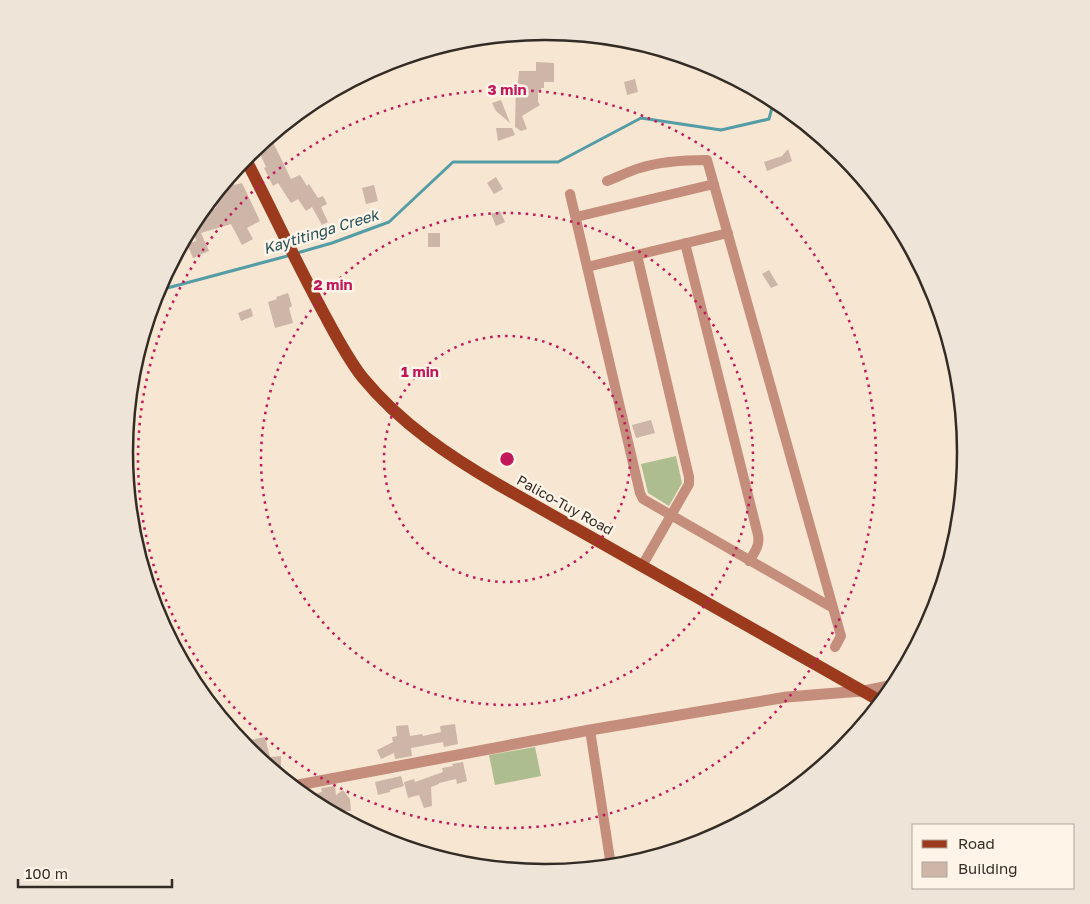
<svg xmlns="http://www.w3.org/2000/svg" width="1090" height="904" font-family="'Golos Text',sans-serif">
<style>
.green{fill:#aebd8f}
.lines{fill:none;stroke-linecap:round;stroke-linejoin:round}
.stream{stroke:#559da6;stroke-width:3}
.building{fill:#cdb5a8}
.minor{stroke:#c48d7c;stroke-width:10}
.tertiary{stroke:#c48d7c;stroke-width:11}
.primary{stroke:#9b3a1c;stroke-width:12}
.ring{fill:none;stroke:#c2185b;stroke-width:2.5;stroke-dasharray:2.5 5}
.labels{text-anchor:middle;stroke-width:5;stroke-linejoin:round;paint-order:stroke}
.street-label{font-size:14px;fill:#332c25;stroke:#fff4e8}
.water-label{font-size:15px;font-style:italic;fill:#235159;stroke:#fff4e8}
.rim{fill:none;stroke:#332c25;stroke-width:2.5}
.centre{fill:#c2185b;stroke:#fff4e8;stroke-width:2.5}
.ring-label{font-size:15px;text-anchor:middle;font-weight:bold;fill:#c2185b;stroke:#fff4e8;stroke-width:5;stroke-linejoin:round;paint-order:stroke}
</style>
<rect width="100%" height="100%" fill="#f7e6d2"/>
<!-- green -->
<path class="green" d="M676 456 682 483 669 506 648 493 641 464Z
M535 747 541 776 495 785 489 755Z"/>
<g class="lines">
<!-- stream -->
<path class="stream" d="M297 253 332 243 389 222 453 162H558L641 118 721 130 769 119 774 100
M156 291 291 255"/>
</g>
<!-- building -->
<path class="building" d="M536 62 554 63V82H544V88H541V91H538V102L540 105 522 116 527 129 521 131 515 127 516 82H518L519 71H536Z
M635 79 638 92 627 95 624 82Z
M501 100 510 123 496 111 492 103Z
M496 128H512L515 135 498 141Z
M270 136 291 179 300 175 307 186 309 184 318 198 323 196 327 204 321 207 328 222 322 225 312 207 306 211 298 199 291 203 278 183 273 186 264 168 266 167 257 147Z
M788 149 792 161 767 171 764 162 782 156Z
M231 175 234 185 242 183 260 221 247 228 253 239 242 245 231 224 201 233 209 251 193 258 187 244 196 241 192 224 200 212 216 208 211 199Z
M496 177 503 189 494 194 487 183Z
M374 185 378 201 366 204 362 188Z
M500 211 505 222 496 226 491 214Z
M428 233H440V247H428Z
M769 270 778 285 771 288 762 274Z
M288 293 292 306 289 308 293 323 275 328 268 302 277 299 276 297Z
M251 308 253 316 241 321 238 313Z
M651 420 655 433 636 438 632 425Z
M455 724 458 744 444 747 443 742 411 748 412 756 395 759 394 753 381 759 377 750 393 742 392 737 397 736 396 726 408 725 410 736 422 734 423 736 441 732 440 726Z
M265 737 270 757 281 756V767L272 768V770L247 749 241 742Z
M463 762 467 781 457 784 456 779 439 783V784L431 787 432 806 424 808 419 795 408 798 404 782 414 779 415 782 443 772 442 768 453 766 452 764Z
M401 776 404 786 390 790V792L378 795 375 782Z
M335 786 336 795 343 790 350 799 351 811H346L347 821 311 802 304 796 322 792 321 788Z"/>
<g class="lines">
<!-- minor -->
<path class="minor" d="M607 181C618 177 629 171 640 168 662 161 685 160 707 160L841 636 835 647
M570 194 640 493 643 499 833 608
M576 217 714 184
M685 243 758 535C760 545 755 552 749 561
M637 255 689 477V484L642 566
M587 267 728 233
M862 691 896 684
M590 730 611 866"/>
<!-- tertiary -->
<path class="tertiary" d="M293 786 590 730 787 697 862 691"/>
<!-- primary -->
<path class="primary" d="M245 158C271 208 295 260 322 310 334 332 347 358 363 378 400 423 449 456 499 485L882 702"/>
</g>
<!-- distance rings -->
<g class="ring">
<circle cx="507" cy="459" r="123"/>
<circle cx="507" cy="459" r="246"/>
<circle cx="507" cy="459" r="369"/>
</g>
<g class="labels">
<!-- street labels -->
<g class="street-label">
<text transform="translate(565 505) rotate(29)" y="5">Palico-Tuy Road</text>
</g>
<!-- water labels -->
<g class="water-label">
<text transform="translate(321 232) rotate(-17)" y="5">Kaytitinga Creek</text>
</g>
</g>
<!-- crop -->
<path d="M0 0H1090V904H0ZM133 452a412 412 0 1 1 824 0a412 412 0 1 1-824 0Z" fill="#efe4d8" fill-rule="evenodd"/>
<path class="rim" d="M133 452a412 412 0 1 1 824 0a412 412 0 1 1-824 0Z"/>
<circle cx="507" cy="459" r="8" class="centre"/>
<g class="ring-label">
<text x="507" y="95">3 min</text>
<text x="333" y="290">2 min</text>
<text x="420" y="377">1 min</text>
</g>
<!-- legend -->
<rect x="912" y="824" width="162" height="65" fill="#fff4e8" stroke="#ada49a"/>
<rect x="922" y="840" width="25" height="8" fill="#9b3a1c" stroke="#ada49a"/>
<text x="958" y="849" font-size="15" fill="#332c25">Road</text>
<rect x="922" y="862" width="25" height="15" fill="#cdb5a8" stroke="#ada49a"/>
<text x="958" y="874" font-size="15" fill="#332c25">Building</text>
<!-- scale -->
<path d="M18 879v8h154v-8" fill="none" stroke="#332c25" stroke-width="2.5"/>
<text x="25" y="879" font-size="15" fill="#332c25" stroke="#fff4e8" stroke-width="4" paint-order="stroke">100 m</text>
</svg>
